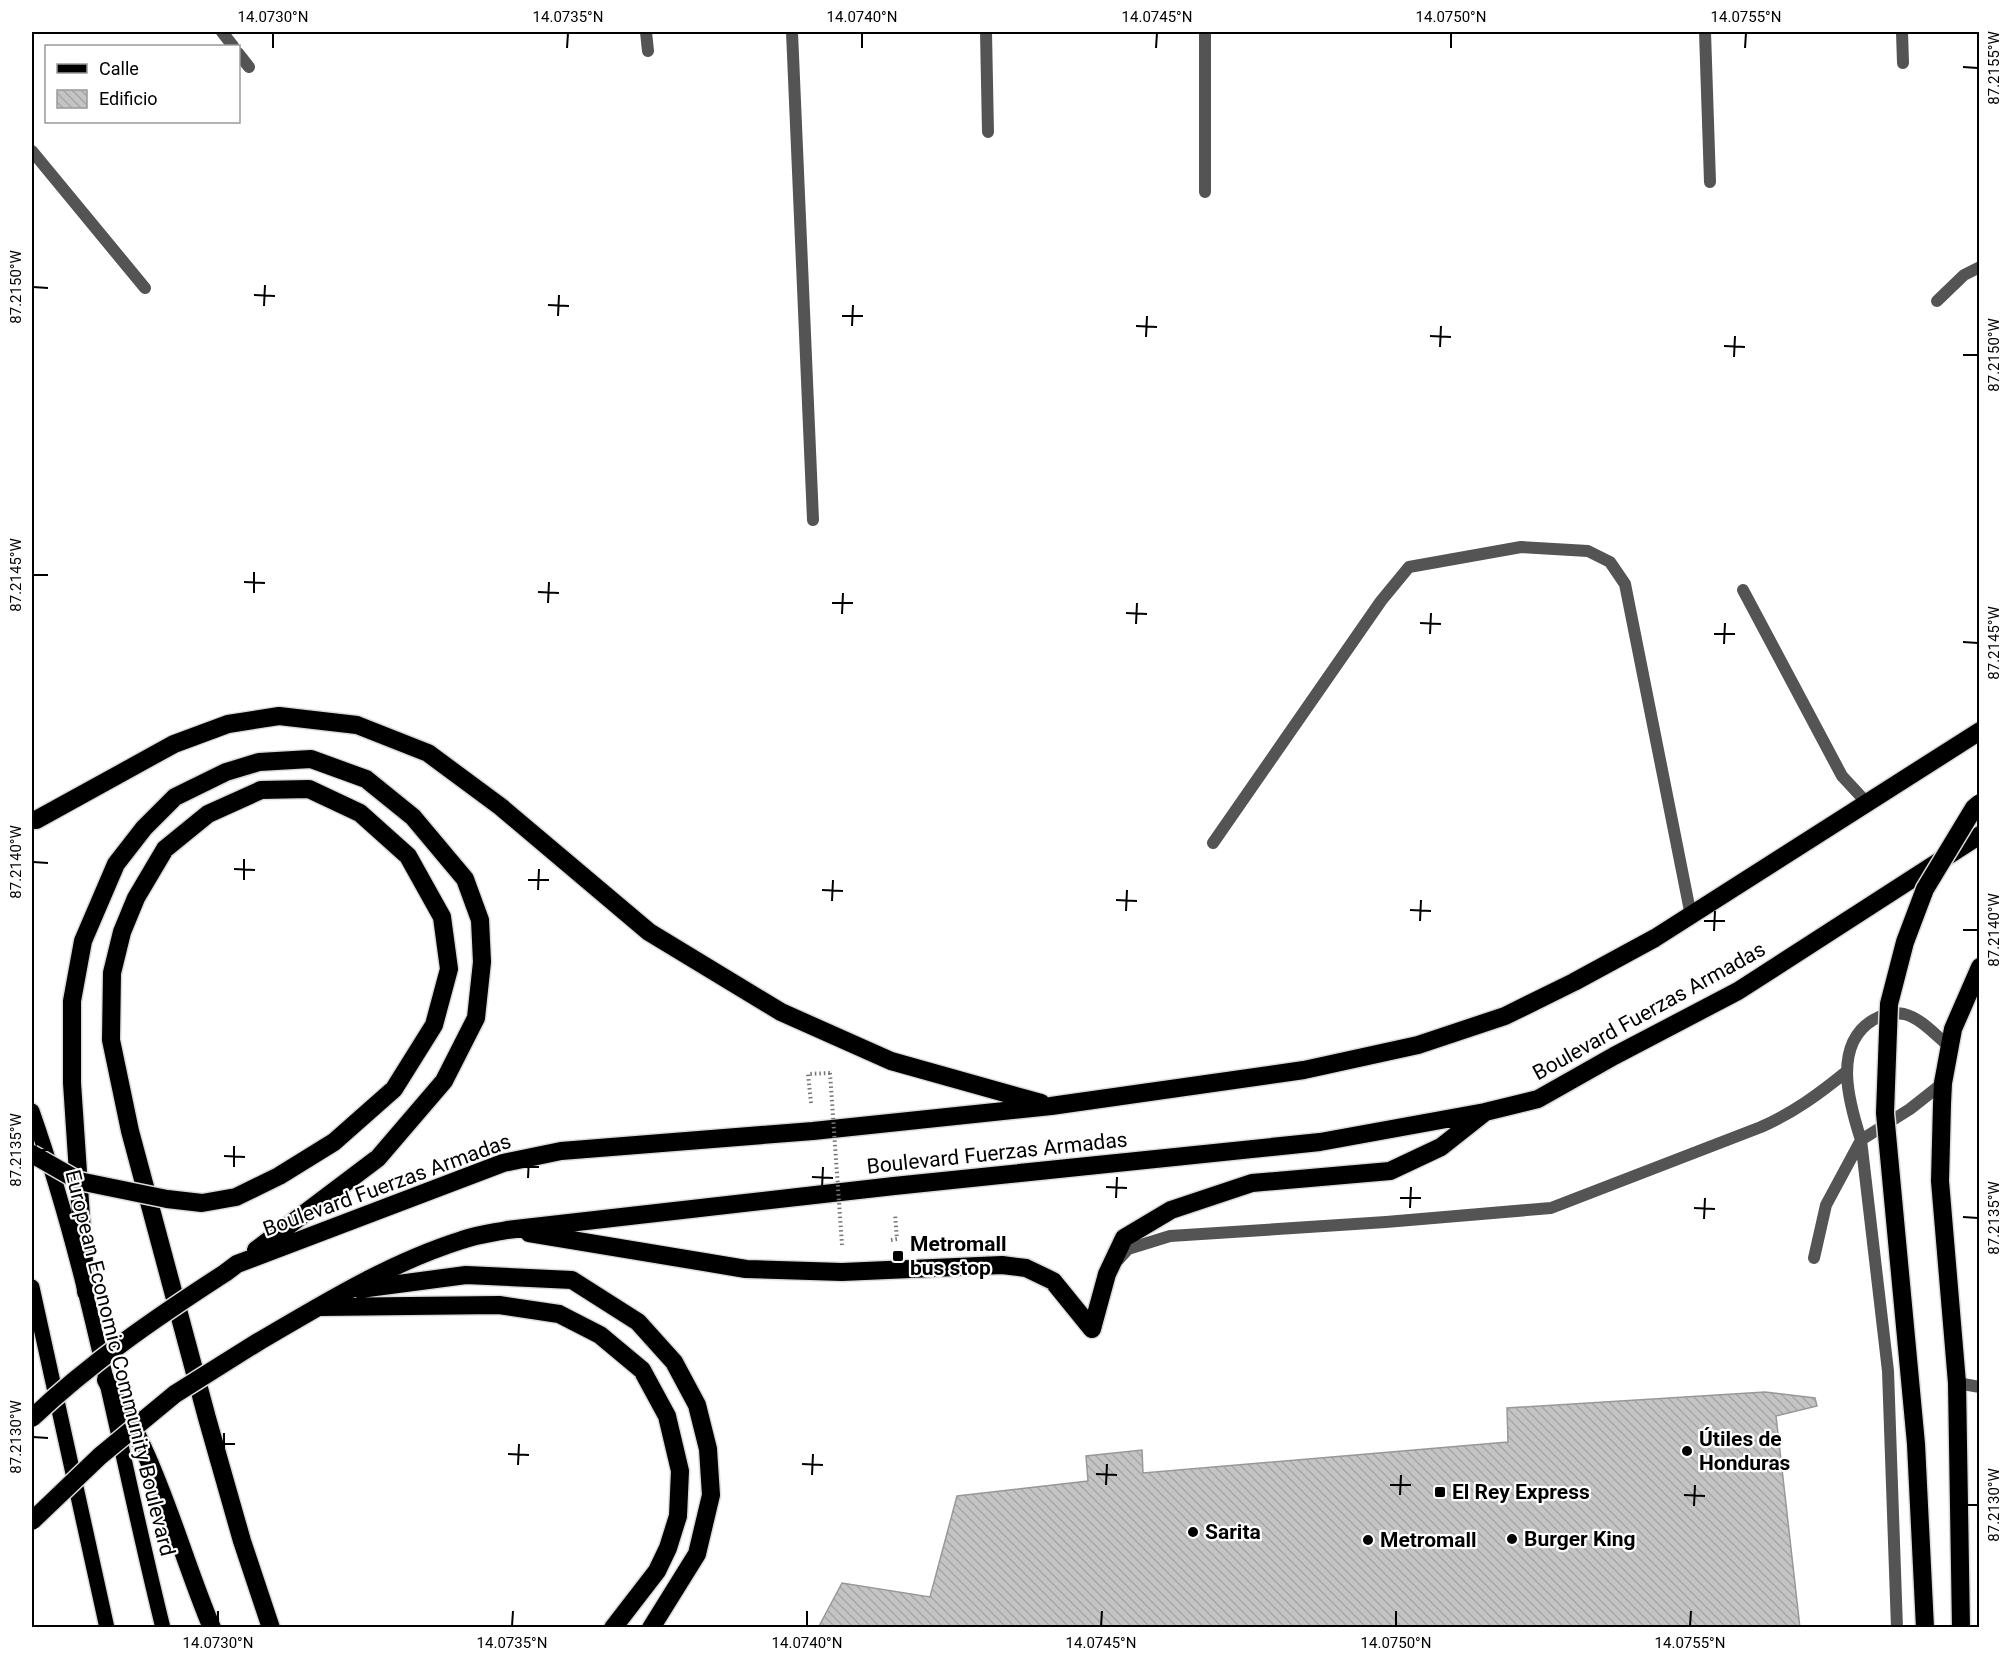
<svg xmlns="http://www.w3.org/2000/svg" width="2011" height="1659" font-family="Roboto,sans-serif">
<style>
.building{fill:url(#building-back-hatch);stroke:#989898;stroke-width:1.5}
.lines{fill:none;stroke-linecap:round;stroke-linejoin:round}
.primary-casing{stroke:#dbdbdb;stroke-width:18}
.highway-casing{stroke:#dbdbdb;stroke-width:21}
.path{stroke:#767676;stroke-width:4;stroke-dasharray:1.5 3;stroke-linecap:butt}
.lane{stroke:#545454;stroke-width:12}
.street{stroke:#545454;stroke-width:12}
.primary{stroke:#000;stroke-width:15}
.highway{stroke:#000;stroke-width:18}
.highway-bridge-casing{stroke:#dbdbdb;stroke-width:21;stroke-linecap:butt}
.path-bridge{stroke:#767676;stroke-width:4;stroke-dasharray:1.5 3;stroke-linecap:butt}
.highway-bridge{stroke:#000;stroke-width:18}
.ticks{fill:none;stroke:#000;stroke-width:2}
.poi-dot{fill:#000;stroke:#fff;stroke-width:2}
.labels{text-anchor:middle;stroke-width:4.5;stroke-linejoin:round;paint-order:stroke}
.street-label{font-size:21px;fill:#000;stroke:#fff}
.poi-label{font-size:21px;font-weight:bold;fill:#000;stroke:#fff;text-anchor:start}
.neatline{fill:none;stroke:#000;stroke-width:2}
.ticks-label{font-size:15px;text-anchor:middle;fill:#000}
</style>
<defs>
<pattern id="building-back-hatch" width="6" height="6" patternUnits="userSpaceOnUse" patternTransform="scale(1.5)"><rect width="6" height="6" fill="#c4c4c4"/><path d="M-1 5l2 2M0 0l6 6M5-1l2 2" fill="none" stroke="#a7a7a7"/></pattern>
</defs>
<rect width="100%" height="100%" fill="#fff"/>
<!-- building -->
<path class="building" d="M1765 1392 1815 1398 1817 1406 1776 1416 1800 1628H818L842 1583 930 1597 957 1496 1088 1481 1086 1456 1142 1450 1143 1473 1508 1442 1507 1408Z"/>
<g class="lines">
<!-- primary casing -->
<g class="primary-casing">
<path id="primary" d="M32 1111C91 1279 120 1455 163 1628
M32 1287 107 1628"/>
</g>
<!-- highway casing -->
<g class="highway-casing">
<path id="highway" d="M32 820H36L174 744 228 724 279 716 357 725 428 753 501 807 649 932 781 1012 891 1061 1041 1103
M167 1199 202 1203 236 1197 279 1176 334 1142 394 1089 434 1025 449 969 442 917 408 856 360 813 309 789 261 790 208 814 165 849 136 898 122 932 112 973 111 1040 130 1131 207 1418 242 1541 271 1628
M529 1233 746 1269 842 1272 1002 1265 1026 1268 1053 1281 1092 1329
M225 1273 237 1264 503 1163 561 1151 813 1131 1051 1106 1304 1070 1418 1045 1505 1016 1574 982 1655 938 1980 731
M360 1289 466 1275 572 1280 638 1322 674 1362 697 1405 708 1449 711 1495 697 1554 651 1628
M86 1292 72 1083V1001L83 941 116 864 144 828 175 797 226 772 259 762 311 759 366 779 413 817 465 879 480 920 482 962 476 1018 444 1081 378 1158 256 1250
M320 1307 499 1305 559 1314 600 1335 642 1370 667 1416 680 1471 678 1516 668 1548 657 1571 613 1628
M1092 1329 1107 1274 1124 1238 1171 1210 1252 1183 1390 1171 1441 1147 1484 1113
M258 1342C323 1304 389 1263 462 1240 476 1235 492 1233 507 1230L894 1186 1320 1142 1485 1112 1538 1099 1614 1056 1738 991 1980 835
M106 1380C118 1402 133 1425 143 1448 170 1506 187 1569 212 1628
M1961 1628 1957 1383 1940 1181 1942 1104 1943 1083 1953 1029 1980 967"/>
</g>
<!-- path -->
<path class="path" d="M811 1103 808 1074 830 1073
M891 1240 897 1239 895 1214"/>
<!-- lane -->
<path class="lane" d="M222 32 233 46
M646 32 648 51
M792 32 813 520
M986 32 988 132
M1205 32V192
M1705 32 1710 182
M1902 32 1903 63
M238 53 249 67
M32 151 145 288
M1937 301 1964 275 1980 267
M1743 590 1842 776 1867 803
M1213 843 1381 601 1409 567 1521 547 1588 551 1610 562 1625 584 1691 916
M1814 1258 1826 1205 1861 1140 1910 1109 1943 1083
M1119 1259 1128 1249 1170 1236 1386 1222 1551 1208 1761 1127C1793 1113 1819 1094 1846 1072
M1897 1628 1888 1371 1861 1140C1849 1103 1832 1045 1873 1020 1881 1015 1893 1012 1904 1014 1921 1018 1936 1036 1949 1046"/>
<!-- street -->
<path class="street" d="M1957 1383 1980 1387"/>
<!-- primary -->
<use href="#primary" class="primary"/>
<!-- highway -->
<use href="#highway" class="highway"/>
<!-- highway-bridge casing -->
<g class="highway-bridge-casing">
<path id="highway-bridge" d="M32 1154 79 1181 167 1199
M32 1418C91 1362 157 1317 225 1273
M32 1521 100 1456 175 1394 258 1342
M1925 1628 1916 1444 1885 1113 1889 1004 1905 942 1925 889 1974 808 1980 803"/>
</g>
<!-- path-bridge -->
<path class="path-bridge" d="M830 1073 842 1245"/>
<!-- highway-bridge -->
<use href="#highway-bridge" class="highway-bridge"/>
</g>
<!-- ticks -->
<path class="ticks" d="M273 48V33M567 48 568 33M862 48V33M1156 48 1157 33M1451 48V33M1745 48 1746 33M1963 67 1978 68M33 287 48 288M254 295 275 296M548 305 569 306M264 306 265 285M558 316 559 295M842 316H863M852 326 853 305M1136 326 1157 327M1430 336 1451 337M1146 337 1147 316M1724 346 1745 347M1440 347 1441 326M1963 355H1978M1734 357 1735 336M33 575H48M244 582 265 583M538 592 559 593M254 593V572M548 603 549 582M832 603H853M1126 613 1147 614M842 614 843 593M1420 623 1441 624M1136 624 1137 603M1430 634 1431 613M1714 634H1735M1963 642 1978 643M1724 644 1725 623M33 862 48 863M234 869 255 870M244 880V859M528 880H549M538 890 539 869M822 890 843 891M1116 900 1137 901M832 901 833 880M1410 910 1431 911M1126 911 1127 890M1420 921 1421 900M1704 921H1725M1963 930H1978M1714 931 1715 911M33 1150H48M224 1156 245 1157M234 1167V1146M518 1167H539M812 1177 833 1178M528 1178 529 1157M1106 1187 1127 1188M822 1188 823 1167M1116 1198 1117 1177M1400 1198H1421M1410 1208 1411 1187M1694 1208 1715 1209M1963 1217 1978 1218M1704 1219 1705 1198M33 1437 48 1438M214 1444H235M224 1454V1433M508 1454 529 1455M802 1464 823 1465M518 1465 519 1444M1096 1474 1117 1475M812 1475 813 1454M1106 1485 1107 1464M1390 1485H1411M1400 1495 1401 1475M1684 1495 1705 1496M1963 1505H1978M1694 1506 1695 1485M218 1626V1611M512 1626 513 1611M807 1626V1611M1101 1626 1102 1611M1396 1626V1611M1690 1626 1691 1611"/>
<!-- markers -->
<g class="poi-dot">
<rect x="892" y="1250" width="12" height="12" rx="3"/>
<circle cx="1687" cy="1451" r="6"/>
<rect x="1434" y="1486" width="12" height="12" rx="3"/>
<circle cx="1193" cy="1532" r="6"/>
<circle cx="1512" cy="1539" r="6"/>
<circle cx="1368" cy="1540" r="6"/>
</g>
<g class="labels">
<!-- street labels -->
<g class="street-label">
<text transform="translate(1649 1011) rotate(-29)" y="7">Boulevard Fuerzas Armadas</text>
<text transform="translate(997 1153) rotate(-6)" y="7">Boulevard Fuerzas Armadas</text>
<text transform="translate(387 1185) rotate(-20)" y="7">Boulevard Fuerzas Armadas</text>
<text transform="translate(120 1363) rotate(76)" y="7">European Economic Community Boulevard</text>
</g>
<!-- poi labels -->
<g class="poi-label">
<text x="910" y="1251">Metromall<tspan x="910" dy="24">bus stop</tspan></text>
<text x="1699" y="1446">Útiles de<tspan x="1699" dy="24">Honduras</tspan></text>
<text x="1452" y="1499">El Rey Express</text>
<text x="1205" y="1539">Sarita</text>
<text x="1524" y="1546">Burger King</text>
<text x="1380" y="1547">Metromall</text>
</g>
</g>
<!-- border -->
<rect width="2011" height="1659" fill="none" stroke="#ffffff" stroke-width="66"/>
<!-- legend -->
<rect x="45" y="45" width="195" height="78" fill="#ffffff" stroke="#999999" stroke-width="1.5"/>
<rect x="57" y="64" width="30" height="9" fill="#000000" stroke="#999999" stroke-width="1.5"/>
<text x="99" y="75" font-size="18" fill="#000000">Calle</text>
<rect x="57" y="90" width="30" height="18" fill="url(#building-back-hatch)" stroke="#999999" stroke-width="1.5"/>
<text x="99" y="105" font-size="18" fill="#000000">Edificio</text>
<rect x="33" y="33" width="1945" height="1593" class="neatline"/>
<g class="ticks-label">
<text x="273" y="22">14.0730°N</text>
<text x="568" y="22">14.0735°N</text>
<text x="862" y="22">14.0740°N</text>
<text x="1157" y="22">14.0745°N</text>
<text x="1451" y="22">14.0750°N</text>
<text x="1746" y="22">14.0755°N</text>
<text transform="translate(1994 68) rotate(-90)" y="5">87.2155°W</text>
<text transform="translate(16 287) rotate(-90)" y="5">87.2150°W</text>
<text transform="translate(1994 355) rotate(-90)" y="5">87.2150°W</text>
<text transform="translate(16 575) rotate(-90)" y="5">87.2145°W</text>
<text transform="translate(1994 643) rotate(-90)" y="5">87.2145°W</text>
<text transform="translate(16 862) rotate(-90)" y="5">87.2140°W</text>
<text transform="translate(1994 930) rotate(-90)" y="5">87.2140°W</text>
<text transform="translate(16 1150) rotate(-90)" y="5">87.2135°W</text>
<text transform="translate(1994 1218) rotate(-90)" y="5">87.2135°W</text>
<text transform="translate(16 1437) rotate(-90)" y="5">87.2130°W</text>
<text transform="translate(1994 1505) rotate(-90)" y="5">87.2130°W</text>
<text x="218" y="1648">14.0730°N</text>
<text x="512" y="1648">14.0735°N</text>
<text x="807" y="1648">14.0740°N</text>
<text x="1101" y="1648">14.0745°N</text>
<text x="1396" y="1648">14.0750°N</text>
<text x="1690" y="1648">14.0755°N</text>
</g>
</svg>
